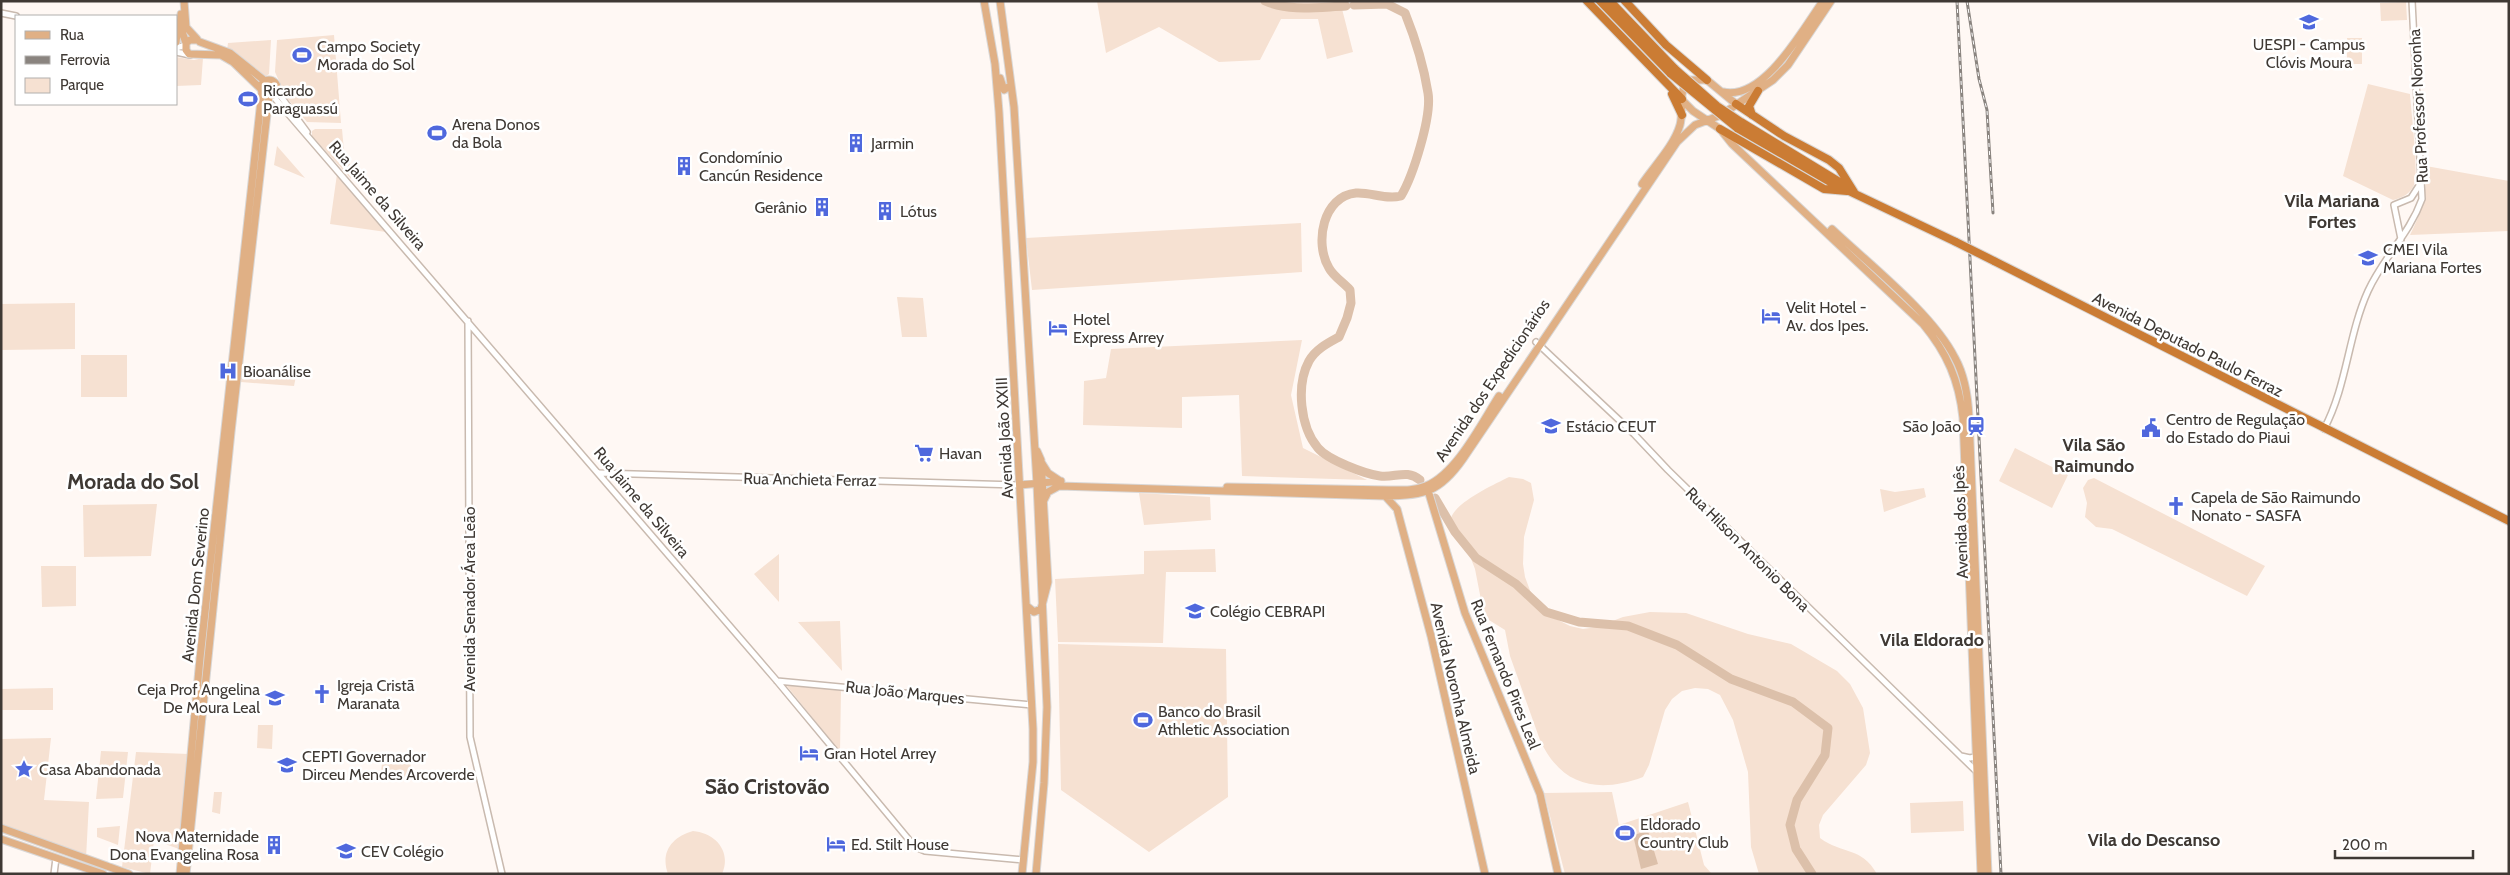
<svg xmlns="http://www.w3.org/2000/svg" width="2510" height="875" font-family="Cabin,sans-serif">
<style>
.green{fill:#f6e1d2}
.water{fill:#dcc0aa}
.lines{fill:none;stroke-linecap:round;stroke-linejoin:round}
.river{stroke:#dcc0aa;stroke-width:9}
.minor-casing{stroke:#c9baaf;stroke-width:8}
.major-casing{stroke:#d9d7d6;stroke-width:9}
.highway-casing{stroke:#d9d7d6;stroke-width:10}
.minor{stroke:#fff;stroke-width:5}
.major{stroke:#e0b085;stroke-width:7}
.highway{stroke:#cb7c34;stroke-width:8}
.rail-casing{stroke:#8a847f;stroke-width:3}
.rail{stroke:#fff;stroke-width:1;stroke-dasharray:4;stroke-linecap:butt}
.highway-bridge-casing{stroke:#d9d7d6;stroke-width:10;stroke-linecap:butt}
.highway-bridge{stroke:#cb7c34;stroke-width:8}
.labels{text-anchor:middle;stroke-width:5;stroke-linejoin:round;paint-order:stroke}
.poi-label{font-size:16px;fill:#3f3934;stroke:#fff;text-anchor:start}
.street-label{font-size:16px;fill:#3f3934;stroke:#fff}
.neighbourhood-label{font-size:18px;font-weight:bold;fill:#3f3934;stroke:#fff}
.district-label{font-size:21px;font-weight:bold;fill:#3f3934;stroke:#fff}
</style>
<rect width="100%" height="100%" fill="#fff8f4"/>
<!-- green -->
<path class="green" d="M1097 1H1340L1353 52 1327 59 1318 19H1281L1260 60 1219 62 1159 27 1106 53Z
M2406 2 2407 20 2381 21 2380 3Z
M334 35 341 123 307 122 286 97 275 72 277 40Z
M2347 38H2362V64H2347Z
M271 40 269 74 265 77 227 50 228 43Z
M176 57 194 60 203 58 201 85 176 86Z
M2368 84 2410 94C2411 111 2419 173 2414 185 2410 194 2402 198 2393 200L2343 176Z
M315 129H342L344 151 339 155 337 160 342 166 350 162 351 179 312 136V131Z
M277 146 305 178 274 165Z
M2426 166 2509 181V231L2410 235C2422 212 2427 192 2426 166Z
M337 174 386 232 330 224Z
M1301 223 1302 272 1032 290 1026 238Z
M897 297 923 298 927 337H902Z
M75 303V349L1 350V304Z
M1302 340 1291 395 1303 448 1367 480 1242 476 1239 395 1182 397V428L1083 425 1084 381 1106 378 1111 349Z
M81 355H127V397H81Z
M242 370 296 376 294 386 241 382Z
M2015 448 2068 475 2052 508 1999 481Z
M1509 477 1523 479 1531 483 1534 500 1524 537 1523 564 1525 577 1531 593 1546 614 1570 626 1583 629 1597 627 1623 617 1650 612 1686 613 1748 634 1791 644 1837 671 1850 684 1863 708 1870 753 1866 765 1823 815 1819 825 1820 838C1843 855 1861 846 1877 874H1759L1751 847 1748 772 1733 720 1720 695 1708 689 1695 688 1682 691 1672 699 1665 710 1649 765 1643 777C1598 794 1561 786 1540 740L1510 656 1505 630 1489 620 1483 610 1475 569 1464 541 1451 518C1456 502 1493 485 1509 477Z
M2094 478 2265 566 2247 596 2112 529 2096 527 2085 517 2087 503 2083 488 2088 480Z
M1924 488 1926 497 1884 512 1880 489 1895 492Z
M1139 493 1210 497 1211 520 1144 525Z
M157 504 151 556 84 557 83 505Z
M1215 549 1216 572H1166L1163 643 1058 642 1055 579 1144 574V551Z
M779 554V602L754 574Z
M41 566H76V606L42 607Z
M840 621 842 671 798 622Z
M1058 644 1226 649 1228 797 1149 852 1061 790Z
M786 685 841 690 840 752Z
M53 688V710H1V689Z
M258 725H273L272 749 257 748Z
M51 738 44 800 89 802 86 858 1 828V739Z
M101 751 128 752 123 798 96 799Z
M136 752 189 754 179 849 154 840 150 874 122 867Z
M392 753 411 758 410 779 381 771 383 757Z
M214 792H222L220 814 212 812Z
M1612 792 1619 825 1688 802 1704 865 1712 874H1565L1544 793Z
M1963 801 1964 831 1911 833 1910 803Z
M120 826 118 845 97 837V828Z
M693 831C715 833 732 851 722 874H668C660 852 672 837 693 831Z"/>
<!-- water -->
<path class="water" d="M1648 831 1658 864 1641 869 1633 835Z"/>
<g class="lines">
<!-- river -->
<path class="river" d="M1265 1C1290 12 1319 7 1346 6
M1354 5 1387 4 1405 13C1415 38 1424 67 1428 93 1432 116 1413 176 1401 196 1385 200 1371 192 1356 193 1323 196 1314 243 1329 268 1333 276 1344 283 1350 290L1351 303 1347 318 1339 337C1328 343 1316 349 1309 361 1296 385 1300 427 1318 448 1328 460 1365 474 1380 476 1395 478 1407 469 1420 480
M1435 498 1455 532 1476 558 1516 584 1546 612 1579 622 1628 626 1677 645 1731 679 1793 702 1828 728 1825 755 1797 800 1790 825 1796 849 1812 874"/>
<!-- minor casing -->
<g class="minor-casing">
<path id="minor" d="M1 13 16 16
M176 48 186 45
M176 52 190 55
M277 86 279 94 307 132
M272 95 777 681 910 841 918 848 925 851 1023 860
M2401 239 2394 205 2411 198 2422 181
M468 321 470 737 502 874
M1536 342 1634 434 1668 470 1979 774
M2324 429C2347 386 2348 335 2368 291 2384 256 2409 235 2422 199L2412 1
M599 473 1020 485
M777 681 1032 705
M1961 756 1970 758 1979 756
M54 874 56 858"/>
</g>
<!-- major casing -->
<g class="major-casing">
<path id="major" d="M184 1 186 27 197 39
M984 1 995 64 999 112 1033 729V762L1022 874
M1000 1 1014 107 1037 484 1047 707 1044 783 1036 874
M181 14 180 26 186 43
M197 40H190L186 43V50L189 54 221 55 233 62 261 89
M176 42 178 26
M200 42 230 53 265 81
M1000 78 1004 90 1011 85
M261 88a8 8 0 1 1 16 0a8 8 0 1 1-16 0Z
M1723 92C1764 101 1803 29 1823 1
M1683 101 1693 111 1720 129 1732 144 1923 324C1947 353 1959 380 1963 418L1981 874
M1642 184C1654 166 1674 146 1680 125 1684 110 1677 92 1689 80H1707L1736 104
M1828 234 1832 229C1869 264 1933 314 1955 358 1965 376 1968 396 1969 417L1988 874
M1041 462 1048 473 1060 481
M1020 485 1061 481
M1227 487 1388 490C1401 490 1414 491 1426 486 1457 473 1481 424 1499 396
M1427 487 1465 613 1540 794 1558 874
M1385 496 1397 509 1431 636 1485 874
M1043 502 1048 492 1059 486 1385 496C1424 496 1440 492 1463 459L1677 142 1695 125 1721 115 1773 80 1788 65 1831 1
M1028 607 1034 612 1041 609 1048 582 1041 460 1037 451
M1 828 129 874
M1 839 103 874
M180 874 200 658 262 91
M186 874 231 432 269 96"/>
</g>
<!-- highway casing -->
<g class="highway-casing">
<path id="highway" d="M1587 1 1682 99
M1600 1 1671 74
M1610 1 1675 69
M1625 1 1666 45 1707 80
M1672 94 1682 115
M1736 104 1784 136 1829 160 1839 168 1854 192
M1752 115 1749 106 1758 91
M1741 122 1846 186
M1737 128 1832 183 1956 242
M1720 129 1824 189 1847 191
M1994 261 2509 521"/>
</g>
<!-- minor -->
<use href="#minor" class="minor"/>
<!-- major -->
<use href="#major" class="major"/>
<!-- highway -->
<use href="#highway" class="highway"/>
<!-- rail casing -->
<g class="rail-casing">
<path id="rail" d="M1957 1 2001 874
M1967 1 1979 79 1987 110 1993 213"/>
</g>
<!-- rail -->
<use href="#rail" class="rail"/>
<!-- highway-bridge casing -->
<g class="highway-bridge-casing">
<path id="highway-bridge" d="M1675 69 1717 106 1741 122
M1671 74 1737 128
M1956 242 1994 261"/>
</g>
<!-- highway-bridge -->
<use href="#highway-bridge" class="highway-bridge"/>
</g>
<!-- icons -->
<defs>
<g id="university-bare" transform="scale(1.5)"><path d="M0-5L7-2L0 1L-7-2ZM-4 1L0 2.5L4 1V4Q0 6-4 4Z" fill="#4f68dd" stroke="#fff" stroke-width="2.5" paint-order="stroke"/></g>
<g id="stadium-bare" transform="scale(1.5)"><path d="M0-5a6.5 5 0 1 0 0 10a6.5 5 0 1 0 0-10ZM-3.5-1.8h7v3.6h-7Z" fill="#4f68dd" stroke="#fff" stroke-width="2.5" paint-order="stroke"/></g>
<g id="building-bare" transform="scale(1.5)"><path d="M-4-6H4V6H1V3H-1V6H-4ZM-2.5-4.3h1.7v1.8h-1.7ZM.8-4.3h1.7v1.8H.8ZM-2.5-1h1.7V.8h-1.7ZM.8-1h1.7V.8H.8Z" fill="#4f68dd" stroke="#fff" stroke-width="2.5" paint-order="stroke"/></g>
<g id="school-bare" transform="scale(1.5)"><path d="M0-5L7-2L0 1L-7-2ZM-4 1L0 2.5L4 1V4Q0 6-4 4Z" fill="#4f68dd" stroke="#fff" stroke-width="2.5" paint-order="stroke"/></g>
<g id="hotel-bare" transform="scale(1.5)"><path d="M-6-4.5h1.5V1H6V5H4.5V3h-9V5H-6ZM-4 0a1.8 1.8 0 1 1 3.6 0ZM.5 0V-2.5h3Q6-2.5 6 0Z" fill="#4f68dd" stroke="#fff" stroke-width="2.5" paint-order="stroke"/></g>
<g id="hospital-bare" transform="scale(1.5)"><path d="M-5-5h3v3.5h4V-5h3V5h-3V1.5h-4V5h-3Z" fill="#4f68dd" stroke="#fff" stroke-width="2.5" paint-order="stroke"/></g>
<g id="station-bare" transform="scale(1.5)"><path d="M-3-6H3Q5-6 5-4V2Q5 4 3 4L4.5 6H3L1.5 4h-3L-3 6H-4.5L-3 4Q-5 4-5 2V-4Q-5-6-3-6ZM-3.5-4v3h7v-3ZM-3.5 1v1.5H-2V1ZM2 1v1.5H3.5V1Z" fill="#4f68dd" stroke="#fff" stroke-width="2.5" paint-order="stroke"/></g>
<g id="civic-bare" transform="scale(1.5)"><path d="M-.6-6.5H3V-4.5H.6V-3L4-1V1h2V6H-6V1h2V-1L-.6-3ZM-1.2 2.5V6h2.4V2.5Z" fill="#4f68dd" stroke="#fff" stroke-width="2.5" paint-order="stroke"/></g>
<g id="supermarket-bare" transform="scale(1.5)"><path d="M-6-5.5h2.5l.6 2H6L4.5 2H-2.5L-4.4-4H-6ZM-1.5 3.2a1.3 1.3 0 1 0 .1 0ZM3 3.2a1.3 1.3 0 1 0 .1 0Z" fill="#4f68dd" stroke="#fff" stroke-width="2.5" paint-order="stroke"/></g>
<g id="church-bare" transform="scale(1.5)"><path d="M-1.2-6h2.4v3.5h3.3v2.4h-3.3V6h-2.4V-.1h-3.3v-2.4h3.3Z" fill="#4f68dd" stroke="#fff" stroke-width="2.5" paint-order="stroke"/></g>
<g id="sight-bare" transform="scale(1.5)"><path d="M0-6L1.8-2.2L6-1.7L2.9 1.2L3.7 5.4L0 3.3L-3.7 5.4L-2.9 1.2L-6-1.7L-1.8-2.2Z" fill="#4f68dd" stroke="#fff" stroke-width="2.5" paint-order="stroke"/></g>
</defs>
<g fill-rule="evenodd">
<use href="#university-bare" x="2309" y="22"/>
<use href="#stadium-bare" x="302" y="55"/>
<use href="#stadium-bare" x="248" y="99"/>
<use href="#stadium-bare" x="437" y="133"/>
<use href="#building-bare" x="856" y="143"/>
<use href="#building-bare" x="684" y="166"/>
<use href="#building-bare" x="822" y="207"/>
<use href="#building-bare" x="885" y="211"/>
<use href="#school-bare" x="2368" y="258"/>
<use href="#hotel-bare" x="1771" y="316"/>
<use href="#hotel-bare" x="1058" y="328"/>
<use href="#hospital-bare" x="228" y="371"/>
<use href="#university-bare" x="1551" y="426"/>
<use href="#station-bare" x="1976" y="426"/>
<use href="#civic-bare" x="2151" y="428"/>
<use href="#supermarket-bare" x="924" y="453"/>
<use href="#church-bare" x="2176" y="506"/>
<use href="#school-bare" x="1195" y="611"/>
<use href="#church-bare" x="322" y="694"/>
<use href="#school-bare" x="275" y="698"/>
<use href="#stadium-bare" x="1143" y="720"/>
<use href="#hotel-bare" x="809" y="753"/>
<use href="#university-bare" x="287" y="765"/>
<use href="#sight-bare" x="24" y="769"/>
<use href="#stadium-bare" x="1625" y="833"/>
<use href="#hotel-bare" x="836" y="844"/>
<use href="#building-bare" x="274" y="845"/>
<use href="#school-bare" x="346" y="851"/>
</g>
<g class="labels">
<!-- poi labels -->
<g class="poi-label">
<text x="2309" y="50" text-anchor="middle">UESPI - Campus<tspan x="2309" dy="18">Clóvis Moura</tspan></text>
<text x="317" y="52">Campo Society<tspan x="317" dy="18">Morada do Sol</tspan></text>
<text x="263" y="96">Ricardo<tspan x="263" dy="18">Paraguassú</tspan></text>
<text x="452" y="130">Arena Donos<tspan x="452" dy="18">da Bola</tspan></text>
<text x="871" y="149">Jarmin</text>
<text x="699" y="163">Condomínio<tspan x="699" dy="18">Cancún Residence</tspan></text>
<text x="807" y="213" text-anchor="end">Gerânio</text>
<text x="900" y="217">Lótus</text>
<text x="2383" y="255">CMEI Vila<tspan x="2383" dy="18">Mariana Fortes</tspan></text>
<text x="1786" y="313">Velit Hotel -<tspan x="1786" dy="18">Av. dos Ipes.</tspan></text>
<text x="1073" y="325">Hotel<tspan x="1073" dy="18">Express Arrey</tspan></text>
<text x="243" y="377">Bioanálise</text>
<text x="2166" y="425">Centro de Regulação<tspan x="2166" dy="18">do Estado do Piaui</tspan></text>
<text x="1566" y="432">Estácio CEUT</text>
<text x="1961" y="432" text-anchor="end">São João</text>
<text x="939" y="459">Havan</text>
<text x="2191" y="503">Capela de São Raimundo<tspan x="2191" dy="18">Nonato - SASFA</tspan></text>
<text x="1210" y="617">Colégio CEBRAPI</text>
<text x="337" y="691">Igreja Cristã<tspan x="337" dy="18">Maranata</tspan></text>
<text x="260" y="695" text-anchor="end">Ceja Prof Angelina<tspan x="260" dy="18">De Moura Leal</tspan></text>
<text x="1158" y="717">Banco do Brasil<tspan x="1158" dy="18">Athletic Association</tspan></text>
<text x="824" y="759">Gran Hotel Arrey</text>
<text x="302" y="762">CEPTI Governador<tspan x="302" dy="18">Dirceu Mendes Arcoverde</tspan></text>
<text x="39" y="775">Casa Abandonada</text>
<text x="1640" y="830">Eldorado<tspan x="1640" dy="18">Country Club</tspan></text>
<text x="259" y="842" text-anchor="end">Nova Maternidade<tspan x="259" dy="18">Dona Evangelina Rosa</tspan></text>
<text x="851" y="850">Ed. Stilt House</text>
<text x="361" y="857">CEV Colégio</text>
</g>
<!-- street labels -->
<g class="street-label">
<text transform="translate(2418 106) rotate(-93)" y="6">Rua Professor Noronha</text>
<text transform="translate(378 195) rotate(49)" y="6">Rua Jaime da Silveira</text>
<text transform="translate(2188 344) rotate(27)" y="6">Avenida Deputado Paulo Ferraz</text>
<text transform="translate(1492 380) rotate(-56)" y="6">Avenida dos Expedicionários</text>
<text transform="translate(1004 438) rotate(-93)" y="6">Avenida João XXIII</text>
<text transform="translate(810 479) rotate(1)" y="6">Rua Anchieta Ferraz</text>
<text transform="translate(642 502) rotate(50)" y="6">Rua Jaime da Silveira</text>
<text transform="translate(1960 522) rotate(-92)" y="6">Avenida dos Ipês</text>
<text transform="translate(1748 549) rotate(45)" y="6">Rua Hilson Antonio Bona</text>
<text transform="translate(195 585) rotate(-84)" y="6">Avenida Dom Severino</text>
<text transform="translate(469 599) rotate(-90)" y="6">Avenida Senador Área Leão</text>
<text transform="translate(1506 674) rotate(68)" y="6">Rua Fernando Pires Leal</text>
<text transform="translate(1456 688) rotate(77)" y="6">Avenida Noronha Almeida</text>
<text transform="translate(905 692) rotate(6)" y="6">Rua João Marques</text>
</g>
<!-- neighbourhood labels -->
<g class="neighbourhood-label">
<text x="2332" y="207">Vila Mariana<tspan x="2332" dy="21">Fortes</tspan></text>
<text x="2094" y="451">Vila São<tspan x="2094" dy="21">Raimundo</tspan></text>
<text x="1932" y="646">Vila Eldorado</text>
<text x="2154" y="846">Vila do Descanso</text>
</g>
<!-- district labels -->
<g class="district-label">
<text x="133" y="489">Morada do Sol</text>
<text x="767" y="794">São Cristovão</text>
</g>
</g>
<!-- border -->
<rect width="2510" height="875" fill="none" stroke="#3f3934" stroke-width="5"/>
<!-- legend -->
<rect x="15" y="15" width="162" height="90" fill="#ffffff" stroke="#b2b0ae"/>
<rect x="25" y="31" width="25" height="8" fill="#e0b085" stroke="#b2b0ae"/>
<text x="60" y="40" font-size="15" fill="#3f3934">Rua</text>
<rect x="25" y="56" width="25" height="8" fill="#8a847f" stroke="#b2b0ae"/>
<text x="60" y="65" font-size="15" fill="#3f3934">Ferrovia</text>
<rect x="25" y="78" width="25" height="15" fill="#f6e1d2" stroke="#b2b0ae"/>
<text x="60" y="90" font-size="15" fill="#3f3934">Parque</text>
<!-- scale -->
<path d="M2335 850v8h138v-8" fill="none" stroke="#3f3934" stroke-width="2.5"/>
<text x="2342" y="850" font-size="15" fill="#3f3934" stroke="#ffffff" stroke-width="4" paint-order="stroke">200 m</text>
</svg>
